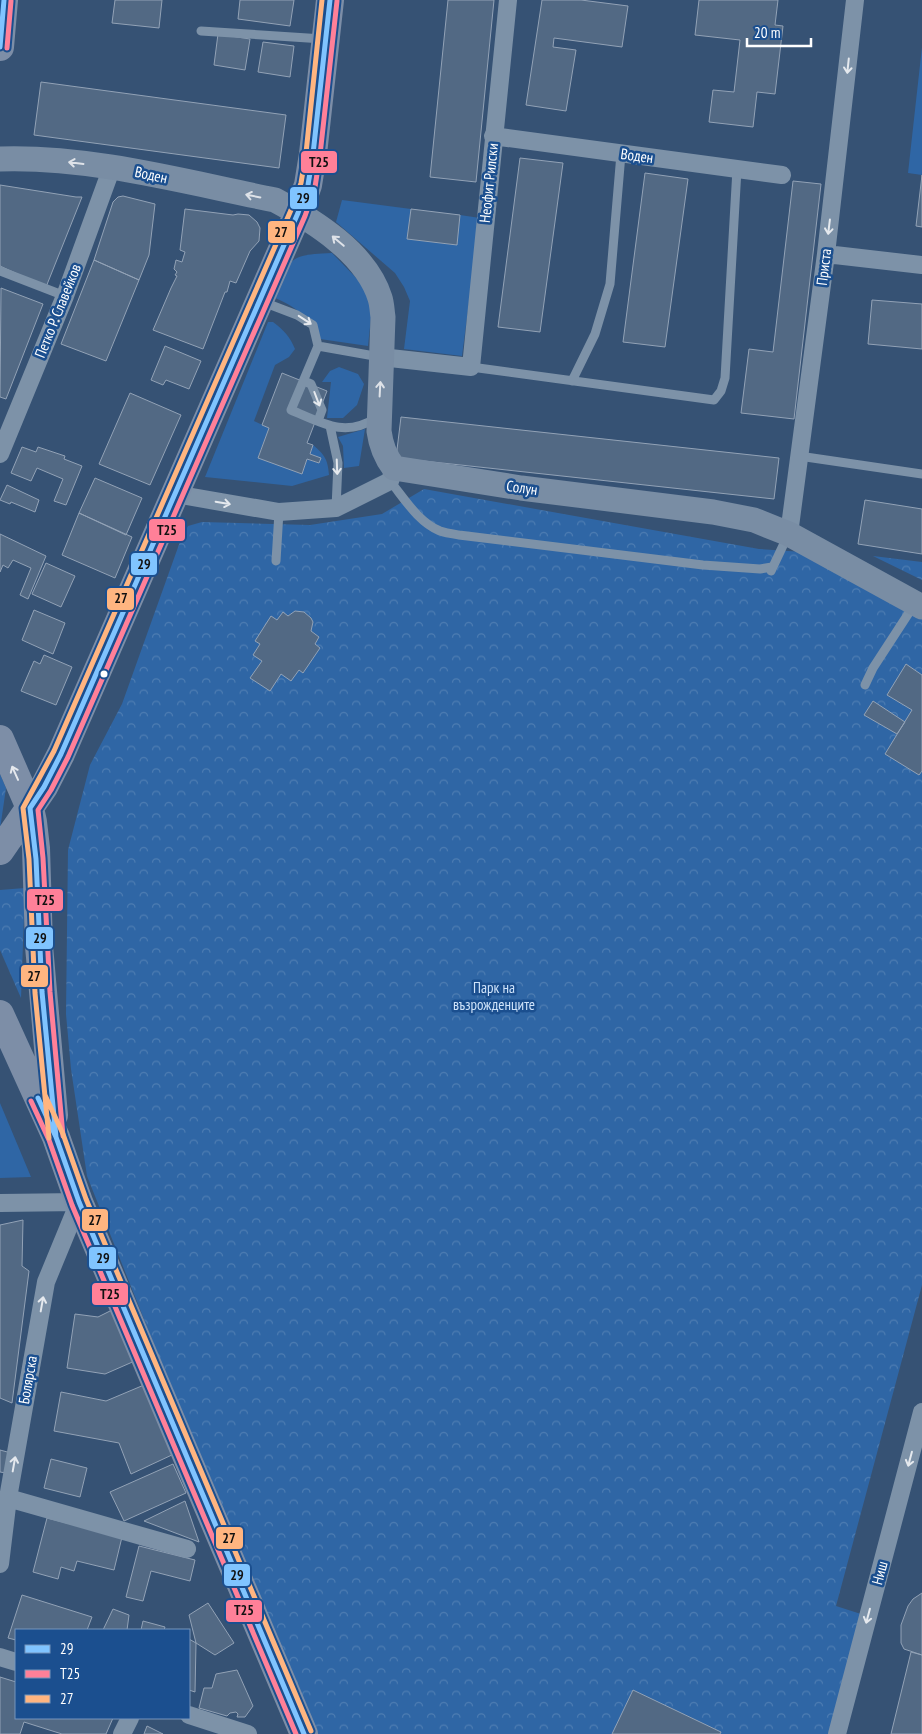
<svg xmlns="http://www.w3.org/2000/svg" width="922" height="1734" font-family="'PT Sans Narrow',sans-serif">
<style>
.grass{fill:#2f66a5}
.park{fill:url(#park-crowns)}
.building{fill:#526984;stroke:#92a2b6}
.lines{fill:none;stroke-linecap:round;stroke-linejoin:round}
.lane{stroke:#7d92a8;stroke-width:9}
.street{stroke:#7d92a8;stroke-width:18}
.secondary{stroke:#798da4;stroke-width:25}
.primary{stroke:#7d8ea7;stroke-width:28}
.bus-1-casing{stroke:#1b4f8f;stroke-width:9}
.bus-2-casing{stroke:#1b4f8f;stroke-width:9}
.bus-3-casing{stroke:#1b4f8f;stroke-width:9}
.bus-1{stroke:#80c4ff;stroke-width:5}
.bus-2{stroke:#ff8098;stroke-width:5}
.bus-3{stroke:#ffb580;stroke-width:5}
.oneway{stroke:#e5e9ee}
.oneway2{stroke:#dee2e8}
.oneway3{stroke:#e5e8ed}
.bus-dot{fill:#fff;stroke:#1b4f8f;stroke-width:2}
.labels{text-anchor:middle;stroke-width:5;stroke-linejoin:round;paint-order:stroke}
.street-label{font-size:15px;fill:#fff;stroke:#1b4f8f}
.park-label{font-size:15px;fill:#cfe3fa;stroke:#1b4f8f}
.line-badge{stroke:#1b4f8f;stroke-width:2}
.pale-badge-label{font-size:14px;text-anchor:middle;font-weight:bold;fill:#111}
</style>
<defs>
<pattern id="park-crowns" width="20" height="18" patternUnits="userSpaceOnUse" patternTransform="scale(1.25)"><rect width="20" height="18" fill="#2f66a5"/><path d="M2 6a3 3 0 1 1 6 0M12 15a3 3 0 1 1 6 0" fill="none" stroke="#4e7db2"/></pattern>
</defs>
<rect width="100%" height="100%" fill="#365274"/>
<!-- grass -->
<path class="grass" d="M922 47V175L908 173Z
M342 200 411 209 407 239 456 245 460 215 480 218 462 356 404 349 410 301 404 287 395 273 336 222Z
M332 253 363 285 372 308 368 346 320 339C305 317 301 309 275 298 291 257 287 255 332 253Z
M268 322H273C284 330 290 337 295 349L289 357 275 365 254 421 269 428 258 457 302 474 307 459 319 463 321 458 310 454 313 445C325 455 328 460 329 475L292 486 205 477Z
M339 367 358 374 364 384 357 405 343 418H327L331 382H322L330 371Z
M365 429 359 466 344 468 343 446 338 437Z
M0 1103 31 1177 0 1178Z"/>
<!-- park -->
<path class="park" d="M424 489 759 549 803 552 922 614V1285L836 1606 864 1615 829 1734H309L87 1176 71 1069 66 1014 68 850 90 765 122 704 181 539 188 526 202 522 310 525 382 514Z
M873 556 922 562V580Z
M0 774 6 788 0 829Z
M25 888 21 998 0 950V890Z"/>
<!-- building -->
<path class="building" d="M115 0H162L159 28 112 23Z
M240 0H294L290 26 238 19Z
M448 0H494L476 182 430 177Z
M542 0H581L628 6 622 47 554 38 553 47 576 50 566 111 526 105Z
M699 0H778L775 25 783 26 775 94 757 92 753 127 709 122 713 90 734 92 740 40 695 35Z
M218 34 250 39 245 70 214 65Z
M263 42 294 46 290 77 258 72Z
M41 82 286 115 279 168 34 135Z
M520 158 563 163 540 332 498 327Z
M645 173 688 179 665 347 623 342Z
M922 175V227L916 226Z
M793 181 821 184 794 419 741 413 749 349 773 352Z
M0 185 76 197H82L46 287 0 266Z
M123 196 155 204 149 255 139 280 94 260 113 202 118 197Z
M185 209 233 215 238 214 249 215 257 222 260 228 259 241 250 251 236 283 230 281 227 292H225L203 349 153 330 171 288 177 276 175 275 177 272 174 269 176 260 182 262 185 252 180 250Z
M411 209 460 215 457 245 407 239Z
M94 260 139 280 106 361 61 344Z
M1 288 43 304 6 399 0 397Z
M872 300 922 304V349L868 344Z
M165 346 201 361 189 389 166 380 163 385 151 380Z
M282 373 327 391 307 443 313 445 310 454 321 458 319 463 307 459 302 474 258 458 269 428 262 425Z
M130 393 181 415 150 485 99 464Z
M401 417 779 458 774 499 396 458Z
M22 447 36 452 38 447 65 456 64 459 82 466 66 505 54 501 63 479 37 468 31 481 11 473Z
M95 478 142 498 126 535 79 513Z
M7 485 39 500 35 512 11 502 10 504 0 500Z
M865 500 922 509V554L858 544Z
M79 513 132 537 115 578 62 555Z
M0 534 46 556 28 599 20 595 31 568 13 560 8 568 3 565 0 572Z
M46 563 75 576 61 607 32 594Z
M34 610 65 623 53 654 22 640Z
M295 611 304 612 311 618 313 622 311 631 319 637 315 644 320 648 303 673 299 670 291 681 281 674 270 691 250 678 262 661 253 655 260 644 255 641 271 616 277 620 283 612 288 616Z
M44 655 72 667 56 705 21 691 34 661 40 664Z
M906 664 922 675V771L919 775 885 754 912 710 887 695Z
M873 701 905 722 897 734 864 715Z
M23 1220 22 1266 29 1271 12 1403 0 1398V1225Z
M116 1308 137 1360 105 1374 67 1368 75 1314 98 1317Z
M144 1385 174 1454 131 1474 119 1443 54 1431 61 1392 106 1401Z
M0 1450 11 1453 6 1473 0 1472Z
M51 1459 87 1468 80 1497 44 1488Z
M173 1464 186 1493 124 1521 110 1492Z
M185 1501 199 1542 144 1521Z
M47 1518 122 1537 114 1570 77 1561 74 1571 61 1567 58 1579 33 1572Z
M139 1546 195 1560 190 1581 151 1571 143 1601 126 1597Z
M922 1593V1655L904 1649 901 1643V1625L908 1606 913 1599Z
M22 1595 92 1617 87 1630H16V1640L8 1638Z
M208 1603 234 1643 215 1655 196 1643 189 1615Z
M113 1609 129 1615 127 1630H103Z
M143 1621 165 1627 164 1630H141Z
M189 1639 196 1643 195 1692 189 1690Z
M911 1652 922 1655V1734H891Z
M237 1670 253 1706 245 1717H237L238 1714 236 1712 230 1713 227 1716 199 1708 204 1688H212L216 1674Z
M0 1677 16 1682V1718H113L106 1734H62L24 1722 20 1734H0Z
M633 1690 721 1732 720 1734H612Z
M147 1726 163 1734H144Z"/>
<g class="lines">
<!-- lane -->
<path class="lane" d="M201 31 323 39
M0 271 65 296
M263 302 297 315 313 325 318 346 291 410C322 423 345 438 376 418
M318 346 380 357
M471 367 714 400 721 391 725 378 737 169
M304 381 311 384 322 410 318 421
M572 381 595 334 610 284 621 154
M330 426 338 463 336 508
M799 456 922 474
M390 481C404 498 418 522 440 531 446 533 453 534 459 535L703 565 760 569 772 567
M276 561 279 512
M771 571 788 535
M865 685 873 668 914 605"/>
<!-- street -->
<path class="street" d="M493 136 782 175
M826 254 922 265
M381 357 471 367 508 0
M0 454 65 296 112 167
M175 494 279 512 336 508 390 481 394 468
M789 534 826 254 855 0
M0 1203 79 1202 46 1282 8 1498 0 1564
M8 1498 187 1549
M0 1657 16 1662
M189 1715 248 1734
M122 1734 130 1718
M837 1734 922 1412"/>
<!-- secondary -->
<path class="secondary" d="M0 159C91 156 185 182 275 200 314 221 366 253 380 298 382 304 382 311 383 317L379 431C381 446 385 456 394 468L521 488 713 512 754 520 789 534 922 607"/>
<!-- primary -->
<path class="primary" d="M0 47 4 0
M0 739 30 808 33 822 36 848 39 946 54 1115
M0 851 44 787 61 754 298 213 308 185 313 154 330 0
M0 1014 56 1137 79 1202 304 1734"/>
<!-- bus-1 casing -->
<g class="bus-1-casing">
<path id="bus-1" d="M0 47 4 0
M38 1098 56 1137 79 1202 304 1734
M56 1137 42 992 36 859 30 808 44 787 61 754 298 213 308 185 313 154 330 0"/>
</g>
<!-- bus-2 casing -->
<g class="bus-2-casing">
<path id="bus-2" d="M7 48 11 1
M31 1101 49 1140 72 1205 296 1734
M63 1136 50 992 43 858 38 810 51 790 68 757 305 216 315 187 320 155 337 1"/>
</g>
<!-- bus-3 casing -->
<g class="bus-3-casing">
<path id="bus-3" d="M45 1095 63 1134 86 1199 311 1731
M49 1138 35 993 29 859 23 808 54 751 291 210 301 183 306 153 322 0"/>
</g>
<!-- bus-1 -->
<use href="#bus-1" class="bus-1"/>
<!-- bus-2 -->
<use href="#bus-2" class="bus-2"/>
<!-- bus-3 -->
<use href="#bus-3" class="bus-3"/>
</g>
<!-- one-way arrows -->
<defs><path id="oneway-shaft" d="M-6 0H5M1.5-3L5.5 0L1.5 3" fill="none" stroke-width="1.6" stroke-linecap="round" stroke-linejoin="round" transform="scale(1.25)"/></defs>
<g class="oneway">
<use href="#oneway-shaft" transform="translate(848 66) rotate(96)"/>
<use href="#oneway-shaft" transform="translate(829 227) rotate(97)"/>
<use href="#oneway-shaft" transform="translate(305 320) rotate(33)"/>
<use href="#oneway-shaft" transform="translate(317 399) rotate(69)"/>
<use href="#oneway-shaft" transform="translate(337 467) rotate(88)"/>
<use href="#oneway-shaft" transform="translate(223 503) rotate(10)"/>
<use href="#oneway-shaft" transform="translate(42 1304) rotate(-80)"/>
<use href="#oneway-shaft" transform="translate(910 1459) rotate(105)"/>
<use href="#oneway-shaft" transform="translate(14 1464) rotate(-80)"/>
<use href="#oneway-shaft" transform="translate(868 1616) rotate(105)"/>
</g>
<g class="oneway2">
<use href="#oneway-shaft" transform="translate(76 163) rotate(-173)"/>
<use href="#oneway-shaft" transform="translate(253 196) rotate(-169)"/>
<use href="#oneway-shaft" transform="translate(338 241) rotate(-140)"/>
<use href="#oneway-shaft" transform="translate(380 389) rotate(-87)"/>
</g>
<use class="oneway3" href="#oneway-shaft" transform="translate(15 773) rotate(-114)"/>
<!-- markers -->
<circle class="bus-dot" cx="104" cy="674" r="4.5"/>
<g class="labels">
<!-- street labels -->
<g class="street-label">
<text transform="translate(637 156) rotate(8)" y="5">Воден</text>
<text transform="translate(151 175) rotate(12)" y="5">Воден</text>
<text transform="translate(489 183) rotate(-84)" y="5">Неофит Рилски</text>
<text transform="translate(824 267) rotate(-83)" y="5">Приста</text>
<text transform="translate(58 311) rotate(-68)" y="5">Петко Р. Славейков</text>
<text transform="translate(522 488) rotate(8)" y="5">Солун</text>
<text transform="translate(28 1380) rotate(-80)" y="5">Болярска</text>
<text transform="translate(880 1573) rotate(-75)" y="5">Ниш</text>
</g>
<!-- park labels -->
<g class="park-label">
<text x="494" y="993">Парк на<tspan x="494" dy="17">възрожденците</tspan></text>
</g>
</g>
<g class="line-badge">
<rect x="300" y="150" width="38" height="24" rx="5" fill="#ff8098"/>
<rect x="289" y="186" width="29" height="24" rx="5" fill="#80c4ff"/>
<rect x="267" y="220" width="29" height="24" rx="5" fill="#ffb580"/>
<rect x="148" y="518" width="38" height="24" rx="5" fill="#ff8098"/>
<rect x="130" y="552" width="28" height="24" rx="5" fill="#80c4ff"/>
<rect x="106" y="587" width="29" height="24" rx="5" fill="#ffb580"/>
<rect x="26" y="888" width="38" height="24" rx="5" fill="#ff8098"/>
<rect x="25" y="926" width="29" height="24" rx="5" fill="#80c4ff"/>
<rect x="20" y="964" width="29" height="24" rx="5" fill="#ffb580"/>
<rect x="81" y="1208" width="28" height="24" rx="5" fill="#ffb580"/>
<rect x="88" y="1246" width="29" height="24" rx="5" fill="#80c4ff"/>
<rect x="91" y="1282" width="38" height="24" rx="5" fill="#ff8098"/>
<rect x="215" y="1526" width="29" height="24" rx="5" fill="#ffb580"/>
<rect x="223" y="1563" width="28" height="24" rx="5" fill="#80c4ff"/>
<rect x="225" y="1599" width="38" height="24" rx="5" fill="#ff8098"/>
</g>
<g class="pale-badge-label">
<text x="319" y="167">Т25</text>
<text x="303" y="203">29</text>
<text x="281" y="237">27</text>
<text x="167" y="535">Т25</text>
<text x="144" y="569">29</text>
<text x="121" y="603">27</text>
<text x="45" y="905">Т25</text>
<text x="40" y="943">29</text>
<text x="34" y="981">27</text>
<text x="95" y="1225">27</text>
<text x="103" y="1263">29</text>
<text x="110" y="1299">Т25</text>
<text x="229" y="1543">27</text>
<text x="237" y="1580">29</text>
<text x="244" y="1615">Т25</text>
</g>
<!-- legend -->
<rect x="15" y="1629" width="175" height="90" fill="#1b4f8f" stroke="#7695bc"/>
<rect x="25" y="1645" width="25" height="8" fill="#80c4ff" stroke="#7695bc"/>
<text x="60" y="1654" font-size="15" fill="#ffffff">29</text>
<rect x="25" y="1670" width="25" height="8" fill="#ff8098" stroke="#7695bc"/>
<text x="60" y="1679" font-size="15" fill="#ffffff">Т25</text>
<rect x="25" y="1695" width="25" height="8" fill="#ffb580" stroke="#7695bc"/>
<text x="60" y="1704" font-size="15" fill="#ffffff">27</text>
<!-- scale -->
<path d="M747 38v8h64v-8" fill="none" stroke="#ffffff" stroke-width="2.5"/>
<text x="754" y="38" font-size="15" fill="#ffffff" stroke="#1b4f8f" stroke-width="4" paint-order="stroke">20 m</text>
</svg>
